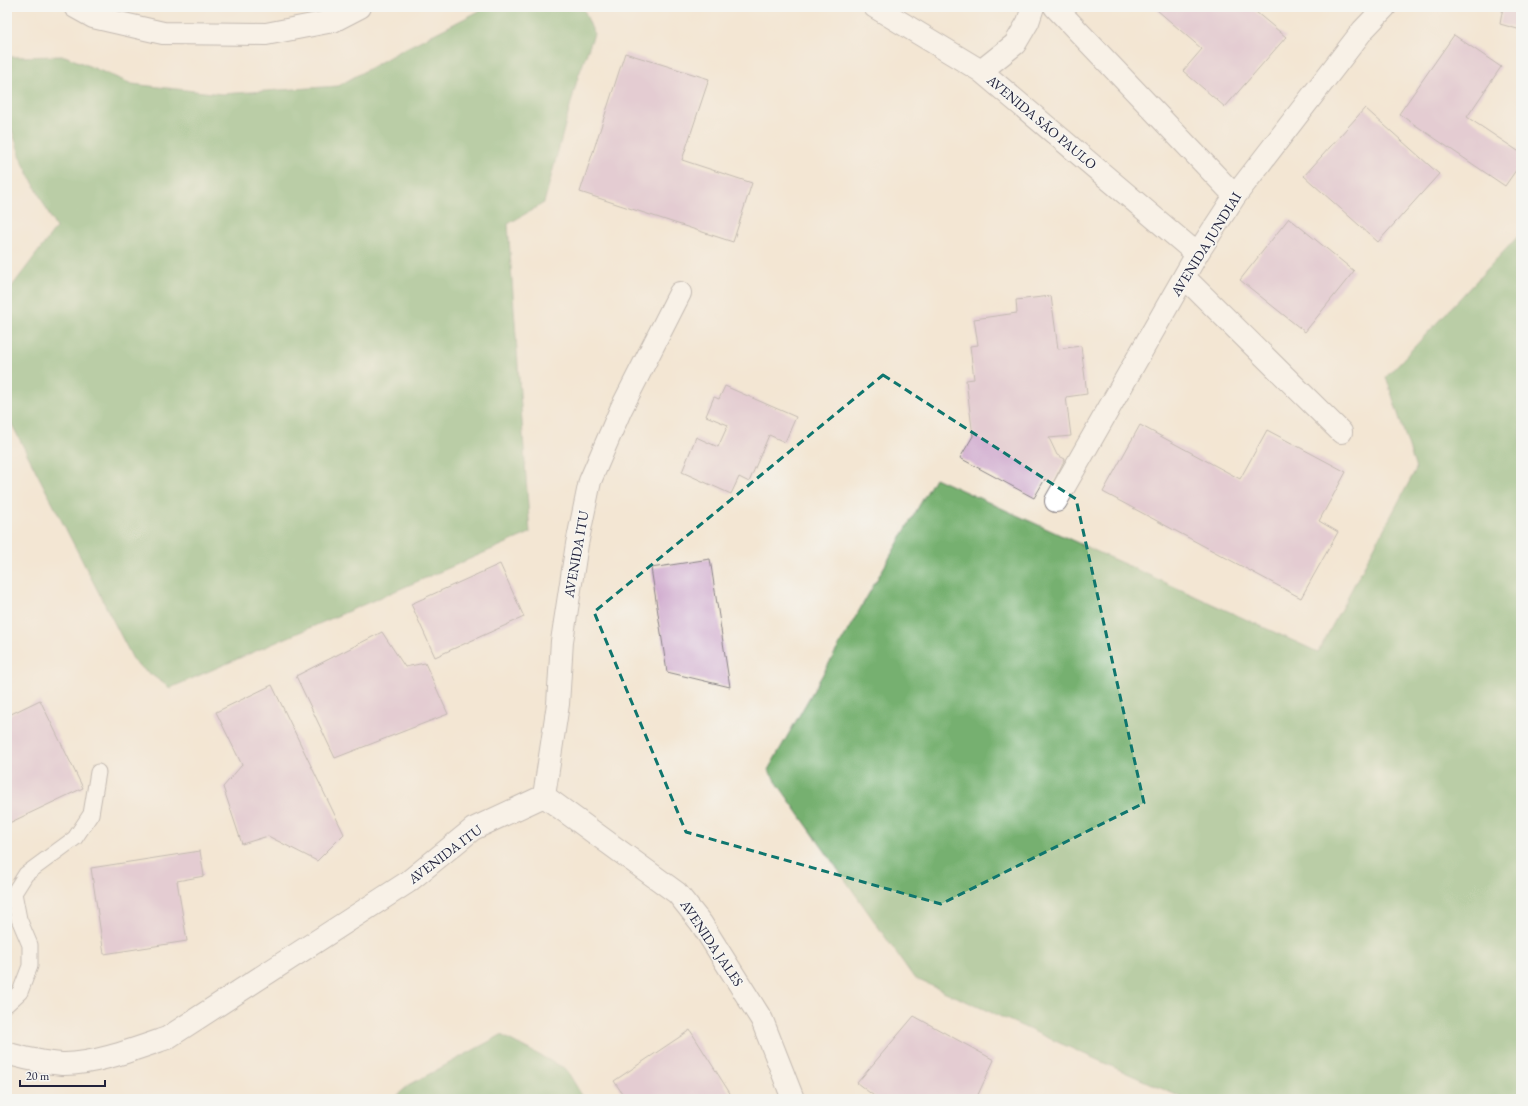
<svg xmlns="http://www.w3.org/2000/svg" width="1528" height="1106" font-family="'EB Garamond',serif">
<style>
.forest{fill:#76b06f;stroke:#4c6955}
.building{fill:#d2aed0}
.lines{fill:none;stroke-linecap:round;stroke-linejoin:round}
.service-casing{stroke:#8a8487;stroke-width:17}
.minor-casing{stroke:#8a8487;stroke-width:24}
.service{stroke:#fff;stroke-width:15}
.minor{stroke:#fff;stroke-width:22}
.marked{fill:none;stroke:#0f766e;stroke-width:3;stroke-dasharray:8 5;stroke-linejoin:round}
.labels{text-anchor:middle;stroke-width:3;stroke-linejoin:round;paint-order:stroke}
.street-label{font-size:14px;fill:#22223b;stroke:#f6f6f2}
</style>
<rect width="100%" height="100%" fill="#f6f6f2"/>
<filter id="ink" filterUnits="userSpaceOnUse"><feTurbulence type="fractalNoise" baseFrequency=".025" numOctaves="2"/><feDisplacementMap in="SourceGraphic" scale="8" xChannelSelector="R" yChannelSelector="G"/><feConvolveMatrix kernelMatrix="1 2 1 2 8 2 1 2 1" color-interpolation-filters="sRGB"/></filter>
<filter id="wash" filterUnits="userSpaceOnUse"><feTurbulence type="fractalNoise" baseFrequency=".012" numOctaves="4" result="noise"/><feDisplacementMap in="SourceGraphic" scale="16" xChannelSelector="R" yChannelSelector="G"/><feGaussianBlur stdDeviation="0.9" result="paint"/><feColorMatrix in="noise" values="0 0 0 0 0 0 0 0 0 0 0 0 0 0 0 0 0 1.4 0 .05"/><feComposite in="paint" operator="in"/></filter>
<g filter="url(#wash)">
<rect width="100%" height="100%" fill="#f3e6d3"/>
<!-- forest -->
<path class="forest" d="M487 7H583L594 34 578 77 544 203 508 224 530 533 170 688 135 663 7 415V293L56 228 22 161 7 115V57L65 56 132 84 222 94 338 86 400 51Z
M1521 233V1099H1185L914 978 768 770 935 478 1318 652 1416 469 1386 377Z
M501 1035 566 1069 584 1099H393L409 1085Z"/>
<g id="blocks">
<!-- building -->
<path class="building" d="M1160 7H1250L1286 37 1225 107 1183 71 1202 49 1157 10Z
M1503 7H1521V30L1500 24Z
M1454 35 1501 67 1467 117 1521 153V163L1505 186 1399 114Z
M625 53 709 79 682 160 752 183 733 242 580 192Z
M1365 108 1439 174 1378 242 1304 176Z
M1289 218 1354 271 1305 332 1240 280Z
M1051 296 1058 349 1081 346 1087 394 1066 397 1071 436 1049 438 1057 455 1065 459 1053 483 1045 479 1034 498 960 458 973 436 966 380 974 379 970 346 978 345 974 319 1017 313 1016 300Z
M725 386 796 417 785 442 769 435 749 482 739 477 731 494 682 472 696 437 718 447 728 425 706 416 714 397 719 399Z
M1140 425 1240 479 1267 430 1346 472 1319 521 1338 532 1301 598 1103 492Z
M710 559 730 687 667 672 651 568Z
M500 564 524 617 435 657 411 604Z
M382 632 405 667 425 663 448 714 335 758 296 676Z
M272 685 344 834 317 861 268 836 242 844 223 787 242 765 216 712Z
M40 700 83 788 7 824V716Z
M200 851 204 876 177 881 187 941 104 954 91 868Z
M914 1016 994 1060 976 1099H878L857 1083Z
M690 1030 733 1098 731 1099H626L614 1081Z"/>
</g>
</g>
<g filter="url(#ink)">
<use href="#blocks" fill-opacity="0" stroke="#8a8487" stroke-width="1"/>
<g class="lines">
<!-- service casing -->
<g class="service-casing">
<path id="service" d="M7 1004 20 992 30 966V945L19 919 14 893 26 874 75 838 91 814 98 772"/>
</g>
<!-- minor casing -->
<g class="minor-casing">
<path id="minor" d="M75 7 93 17 163 33 266 34 333 21 360 7
M875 7 981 71 1197 254
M1055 7 1235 196
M981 71 1015 44 1028 22 1033 7
M1184 277 1341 432
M1056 501 1197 254 1235 196 1363 30 1385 7
M544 796 677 893 701 923 762 1020 793 1099
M7 1053C21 1058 48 1063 62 1064 93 1065 138 1048 167 1038L408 882 473 829 544 796 558 704 562 641 577 544 590 481 621 409 680 293"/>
</g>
<!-- service -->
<use href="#service" class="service"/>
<!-- minor -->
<use href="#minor" class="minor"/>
</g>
</g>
<!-- marked area -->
<path d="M0 0H1528V1106H0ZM883 375 1076 499 1144 803 941 904 686 832 594 612Z" fill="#f3e6d3" fill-opacity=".55" fill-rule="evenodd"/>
<path class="marked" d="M883 375 1076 499 1144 803 941 904 686 832 594 612Z"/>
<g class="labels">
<!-- street labels -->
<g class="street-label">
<text transform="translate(1042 122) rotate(40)" y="5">AVENIDA SÃO PAULO</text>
<text transform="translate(1206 244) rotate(-58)" y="5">AVENIDA JUNDIAI</text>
<text transform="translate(576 554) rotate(-80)" y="5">AVENIDA ITU</text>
<text transform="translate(445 854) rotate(-37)" y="5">AVENIDA ITU</text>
<text transform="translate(712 943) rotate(56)" y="5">AVENIDA JALES</text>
</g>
</g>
<!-- margin -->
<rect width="1528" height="1106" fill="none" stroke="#f6f6f2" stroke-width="24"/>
<!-- scale -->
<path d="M20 1080v6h85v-6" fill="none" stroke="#22223b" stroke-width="2"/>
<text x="26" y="1080" font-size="12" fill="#22223b" stroke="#f6f6f2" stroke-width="3" paint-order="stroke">20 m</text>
</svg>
